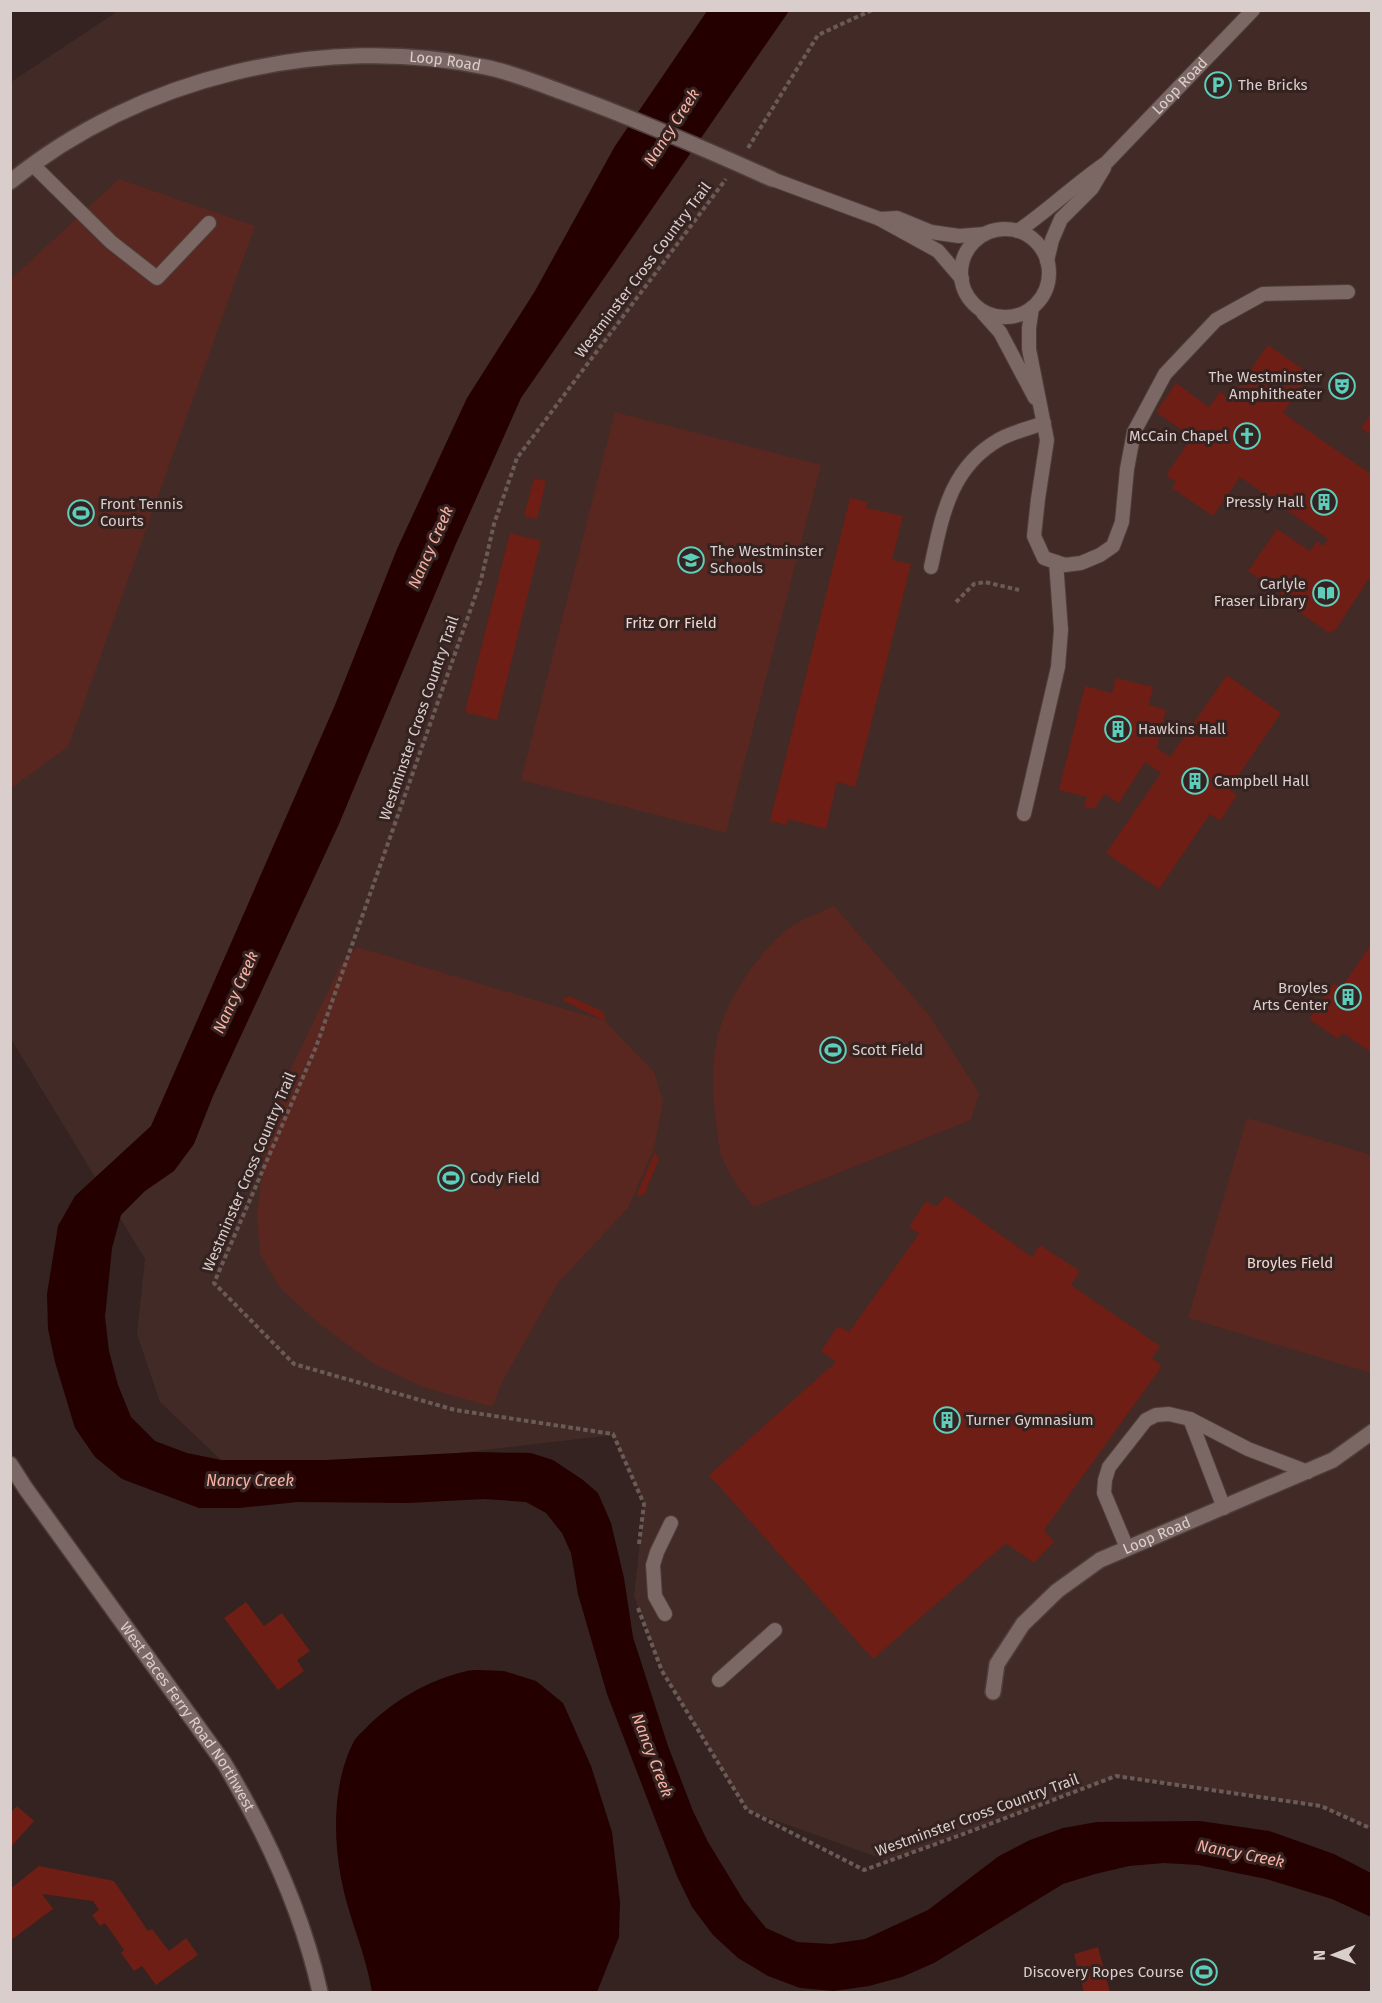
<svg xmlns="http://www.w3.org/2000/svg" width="1382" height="2003" font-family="'Fira Sans',sans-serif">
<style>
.built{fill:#422a26}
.green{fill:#59271f}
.water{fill:#240000}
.building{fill:#6e1e14}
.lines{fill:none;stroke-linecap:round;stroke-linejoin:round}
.lane-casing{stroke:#4d3e3c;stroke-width:16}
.street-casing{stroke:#4d3e3c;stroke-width:18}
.secondary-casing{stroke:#4d3e3c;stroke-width:18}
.path{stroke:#6a5b58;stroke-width:4;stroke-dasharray:4.5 3;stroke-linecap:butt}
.lane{stroke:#7b6763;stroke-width:14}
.street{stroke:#7b6763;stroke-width:15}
.secondary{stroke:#7b6763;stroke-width:15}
.labels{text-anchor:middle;stroke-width:6;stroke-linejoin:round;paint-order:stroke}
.street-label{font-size:15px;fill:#dacecc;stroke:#342320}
.poi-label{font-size:15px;fill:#dacecc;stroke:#342320;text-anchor:start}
.park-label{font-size:15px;fill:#f0d7d2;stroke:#342320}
.water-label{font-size:16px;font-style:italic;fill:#f9b1a4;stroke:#342320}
</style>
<rect width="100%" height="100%" fill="#342320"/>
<!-- built -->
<path class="built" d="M118 11H1371V1829L1321 1806 1116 1776 888 1861 747 1810 662 1671 634 1596 644 1504 613 1435 458 1453 327 1460H221L160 1402 137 1334 145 1259 11 1039V82Z"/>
<!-- green -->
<path class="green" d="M119 179 255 226 68 747 11 788V279Z
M615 412 821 465 726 833 521 780Z
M834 906 929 1015 979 1093 971 1120 754 1207C740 1191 729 1176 722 1157 718 1146 718 1132 716 1121 712 1094 712 1065 717 1039 725 1001 758 952 789 928 801 919 819 913 834 906Z
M357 947 605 1021 654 1072 663 1102 654 1148 628 1208 558 1283 503 1380 492 1407 423 1387 374 1364 318 1323 280 1288 260 1254 257 1216 265 1147 289 1073 341 964Z
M1247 1118 1371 1155V1373L1188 1318Z"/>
<!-- water -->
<path class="water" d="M707 11H789L521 398 455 546 339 824 213 1096 194 1144 174 1171 145 1191 121 1215 112 1248 105 1317 109 1351 118 1385 131 1417 155 1441 187 1453 221 1460H327L475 1452 531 1453 553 1460 583 1480 598 1493 611 1523 624 1578 633 1637 668 1746 693 1811 708 1842 744 1901 766 1928 797 1942 831 1944 865 1939 928 1910 999 1856 1030 1840 1063 1828 1097 1822 1200 1821 1269 1831 1334 1854 1371 1873V1917L1332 1899 1266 1879 1198 1865 1164 1863 1129 1866 1095 1874 1063 1884 934 1963 902 1977 869 1986 834 1991 800 1988 768 1976 738 1958 713 1935 692 1907 677 1876 607 1694 578 1594 571 1553 562 1533 546 1513 526 1502 484 1499 408 1503 298 1502 238 1508H199L122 1479 95 1457 75 1428 55 1362 48 1329 47 1294 58 1226 75 1196 151 1126 335 705 397 549 467 398 535 291 615 146Z
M504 1671 536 1681 563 1703 591 1766 612 1832 620 1902 619 1937 597 1992H372C366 1953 348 1917 341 1878 333 1835 333 1783 353 1743 355 1738 361 1733 365 1729 392 1701 428 1680 467 1671 478 1669 492 1671 504 1671Z"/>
<!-- building -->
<path class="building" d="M1268 345 1310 374 1283 413 1372 475V574L1334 632 1332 630 1329 633 1286 603 1289 599 1248 571 1277 529 1310 551 1317 541 1323 546 1328 539 1240 477 1213 516 1172 488 1176 482 1166 475 1192 437 1156 412 1176 383 1209 407 1220 392 1230 399Z
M1372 413V435L1361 428Z
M534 478 546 481 537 519 524 516Z
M850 498 867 502 866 508 903 516 892 560 911 564 855 787 837 782 826 829 788 819 786 825 770 821Z
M510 533 541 541 497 720 465 712Z
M1227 675 1281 713 1229 789 1237 795 1220 821 1210 814 1159 889 1106 853 1161 773 1145 762 1119 803 1104 794 1094 809 1084 807 1087 797 1059 790 1085 686 1112 693 1116 678 1153 687 1149 705 1166 710 1157 748 1170 757Z
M1372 943V1053L1343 1033 1338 1039 1309 1019 1334 983 1341 988Z
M569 996 604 1012 605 1021 562 1000Z
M655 1152 659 1159 644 1195 636 1196Z
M946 1196 1032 1257 1040 1245 1080 1271 1071 1285 1160 1346 1152 1358 1162 1366 1044 1530 1054 1542 1034 1563 1006 1543 873 1659 709 1475 836 1362 821 1351 838 1326 849 1332 919 1234 909 1227 926 1201 936 1207Z
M246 1602 264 1626 282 1613 310 1651 297 1660 304 1671 278 1690 224 1618Z
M17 1806 34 1821 10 1848V1813Z
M39 1866 114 1881 148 1931 152 1929 169 1951 186 1938 198 1955 156 1985 142 1966 134 1971 121 1953 124 1950 105 1923 100 1926 92 1915 99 1910 93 1901 42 1894 53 1909 11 1940 10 1889Z
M1098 1947 1110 1992H1084L1074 1954Z"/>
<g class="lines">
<!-- lane casing -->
<g class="lane-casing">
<g id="lane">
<path d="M33 165 111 242 157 278 209 223"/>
<path d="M772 179 880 219 938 251 962 279"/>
<path d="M880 219 897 218 931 232 959 236 985 234"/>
<circle cx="1005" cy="273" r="44"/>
<path id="s1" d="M1018 231C1049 210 1075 184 1106 163L1253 10"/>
<path d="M1047 261 1052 240 1061 219 1092 188 1104 168"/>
<path d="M1032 308 1029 328V349L1047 440 1038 499 1034 536 1044 558 1065 565 1081 563 1100 555 1113 546 1122 522 1127 469 1134 432 1165 374 1216 320 1263 294 1348 292"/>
<path d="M983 313 1000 332 1035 398"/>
<path d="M931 567C942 516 950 467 1000 439 1013 432 1030 428 1044 423"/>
<path d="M1024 814 1058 667 1061 630 1056 562"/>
<path d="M1190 1419 1224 1508"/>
<path d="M1127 1548 1104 1493 1105 1480 1109 1467 1146 1420 1156 1415 1169 1414 1190 1419 1248 1449 1308 1472"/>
<path d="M665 1614 655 1596 653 1565 657 1552 671 1523"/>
<path d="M719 1680 775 1630"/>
</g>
</g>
<!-- street casing -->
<g class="street-casing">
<g id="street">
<path id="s2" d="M10 182C139 77 322 33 485 67 511 72 537 83 562 92 633 118 703 148 772 179"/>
<path id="s3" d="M993 1692 997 1664 1023 1624 1057 1591 1100 1560 1333 1460 1372 1432"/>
</g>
</g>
<!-- secondary casing -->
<g class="secondary-casing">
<g id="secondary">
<path id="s4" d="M10 1464 26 1489 224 1763C267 1835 302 1910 320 1992"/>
</g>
</g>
<!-- path -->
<path class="path" d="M748 148 818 35 872 10
M956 602 974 584 985 582 1019 590
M639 1544 644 1504 613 1434 455 1410 294 1364 214 1283 316 1047 481 580 494 524 517 458 726 179
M638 1608 662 1671 747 1810 864 1870 966 1833 1116 1776 1321 1806 1372 1829"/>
<!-- lane -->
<use href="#lane" class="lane"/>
<!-- street -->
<use href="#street" class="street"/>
<!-- secondary -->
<use href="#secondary" class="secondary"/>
</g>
<!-- icons -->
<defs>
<g id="parking-ring" transform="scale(1.35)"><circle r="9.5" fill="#342320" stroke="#5ccebb" stroke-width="1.5"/><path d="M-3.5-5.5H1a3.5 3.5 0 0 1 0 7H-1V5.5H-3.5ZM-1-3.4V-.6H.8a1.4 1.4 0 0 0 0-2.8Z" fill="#5ccebb"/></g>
<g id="theatre-ring" transform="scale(1.35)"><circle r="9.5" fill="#342320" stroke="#5ccebb" stroke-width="1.5"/><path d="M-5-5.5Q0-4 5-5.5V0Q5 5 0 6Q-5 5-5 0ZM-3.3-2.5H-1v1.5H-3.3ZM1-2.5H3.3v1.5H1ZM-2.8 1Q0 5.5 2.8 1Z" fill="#5ccebb"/></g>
<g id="church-ring" transform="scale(1.35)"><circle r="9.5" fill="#342320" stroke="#5ccebb" stroke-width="1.5"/><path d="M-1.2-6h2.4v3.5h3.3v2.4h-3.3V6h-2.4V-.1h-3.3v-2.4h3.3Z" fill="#5ccebb"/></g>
<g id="building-ring" transform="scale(1.35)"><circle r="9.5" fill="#342320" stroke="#5ccebb" stroke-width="1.5"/><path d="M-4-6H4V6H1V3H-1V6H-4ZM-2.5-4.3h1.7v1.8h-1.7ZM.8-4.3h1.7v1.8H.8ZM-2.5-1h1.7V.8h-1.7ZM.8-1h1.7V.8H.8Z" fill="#5ccebb"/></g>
<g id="stadium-ring" transform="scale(1.35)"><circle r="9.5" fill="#342320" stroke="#5ccebb" stroke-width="1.5"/><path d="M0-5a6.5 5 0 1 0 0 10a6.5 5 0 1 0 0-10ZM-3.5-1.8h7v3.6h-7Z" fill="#5ccebb"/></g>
<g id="school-ring" transform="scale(1.35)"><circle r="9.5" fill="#342320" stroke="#5ccebb" stroke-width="1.5"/><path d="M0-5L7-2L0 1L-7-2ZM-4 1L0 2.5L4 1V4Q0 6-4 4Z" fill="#5ccebb"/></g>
<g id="library-ring" transform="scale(1.35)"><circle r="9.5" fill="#342320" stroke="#5ccebb" stroke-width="1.5"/><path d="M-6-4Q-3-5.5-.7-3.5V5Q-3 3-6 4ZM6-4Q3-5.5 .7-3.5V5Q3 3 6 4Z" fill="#5ccebb"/></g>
</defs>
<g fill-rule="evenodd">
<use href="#parking-ring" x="1218" y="85"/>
<use href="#theatre-ring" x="1342" y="386"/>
<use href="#church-ring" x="1247" y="436"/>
<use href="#building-ring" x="1324" y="502"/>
<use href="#stadium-ring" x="81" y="513"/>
<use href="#school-ring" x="691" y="560"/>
<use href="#library-ring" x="1326" y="593"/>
<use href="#building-ring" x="1118" y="729"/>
<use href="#building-ring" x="1195" y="781"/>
<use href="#building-ring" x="1348" y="997"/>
<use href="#stadium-ring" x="833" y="1050"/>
<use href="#stadium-ring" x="451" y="1178"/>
<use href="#building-ring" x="947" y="1420"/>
<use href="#stadium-ring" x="1204" y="1972"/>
</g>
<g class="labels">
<!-- street labels -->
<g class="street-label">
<text dy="5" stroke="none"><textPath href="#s2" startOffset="464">Loop Road</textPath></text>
<text dy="5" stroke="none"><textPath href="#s1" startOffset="218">Loop Road</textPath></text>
<text transform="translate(643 270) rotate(-53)" y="5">Westminster Cross Country Trail</text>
<text transform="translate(419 718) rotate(-71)" y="5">Westminster Cross Country Trail</text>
<text transform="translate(249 1172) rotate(-67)" y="5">Westminster Cross Country Trail</text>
<text dy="5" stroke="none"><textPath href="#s3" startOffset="238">Loop Road</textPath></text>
<text dy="5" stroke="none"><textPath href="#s4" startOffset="309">West Paces Ferry Road Northwest</textPath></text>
<text transform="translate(977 1815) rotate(-20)" y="5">Westminster Cross Country Trail</text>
</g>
<!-- poi labels -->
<g class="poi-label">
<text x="1238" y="90">The Bricks</text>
<text x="1322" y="382" text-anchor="end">The Westminster<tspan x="1322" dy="17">Amphitheater</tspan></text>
<text x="1228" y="441" text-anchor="end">McCain Chapel</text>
<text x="1304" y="507" text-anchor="end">Pressly Hall</text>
<text x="100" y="509">Front Tennis<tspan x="100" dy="17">Courts</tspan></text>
<text x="710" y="556">The Westminster<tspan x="710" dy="17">Schools</tspan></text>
<text x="1306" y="589" text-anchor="end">Carlyle<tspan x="1306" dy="17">Fraser Library</tspan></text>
<text x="1138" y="734">Hawkins Hall</text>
<text x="1214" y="786">Campbell Hall</text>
<text x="1328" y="993" text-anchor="end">Broyles<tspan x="1328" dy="17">Arts Center</tspan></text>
<text x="852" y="1055">Scott Field</text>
<text x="470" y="1183">Cody Field</text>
<text x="966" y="1425">Turner Gymnasium</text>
<text x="1184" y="1977" text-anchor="end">Discovery Ropes Course</text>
</g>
<!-- park labels -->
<g class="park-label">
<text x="671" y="628">Fritz Orr Field</text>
<text x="1290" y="1268">Broyles Field</text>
</g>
<!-- water labels -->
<g class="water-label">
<text transform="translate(671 127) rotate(-57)" y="6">Nancy Creek</text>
<text transform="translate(430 547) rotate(-66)" y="6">Nancy Creek</text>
<text transform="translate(235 992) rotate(-66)" y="6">Nancy Creek</text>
<text x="250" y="1486">Nancy Creek</text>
<text transform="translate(653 1755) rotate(69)" y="6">Nancy Creek</text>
<text transform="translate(1241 1853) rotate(11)" y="6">Nancy Creek</text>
</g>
</g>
<!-- border -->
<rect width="1382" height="2003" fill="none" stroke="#dacecc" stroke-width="24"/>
<!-- north arrow -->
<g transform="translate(1334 1955) rotate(269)" stroke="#342320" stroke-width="4.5" paint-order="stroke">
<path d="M0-4.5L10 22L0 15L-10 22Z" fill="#dacecc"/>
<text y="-9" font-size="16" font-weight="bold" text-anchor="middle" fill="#dacecc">N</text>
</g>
</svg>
